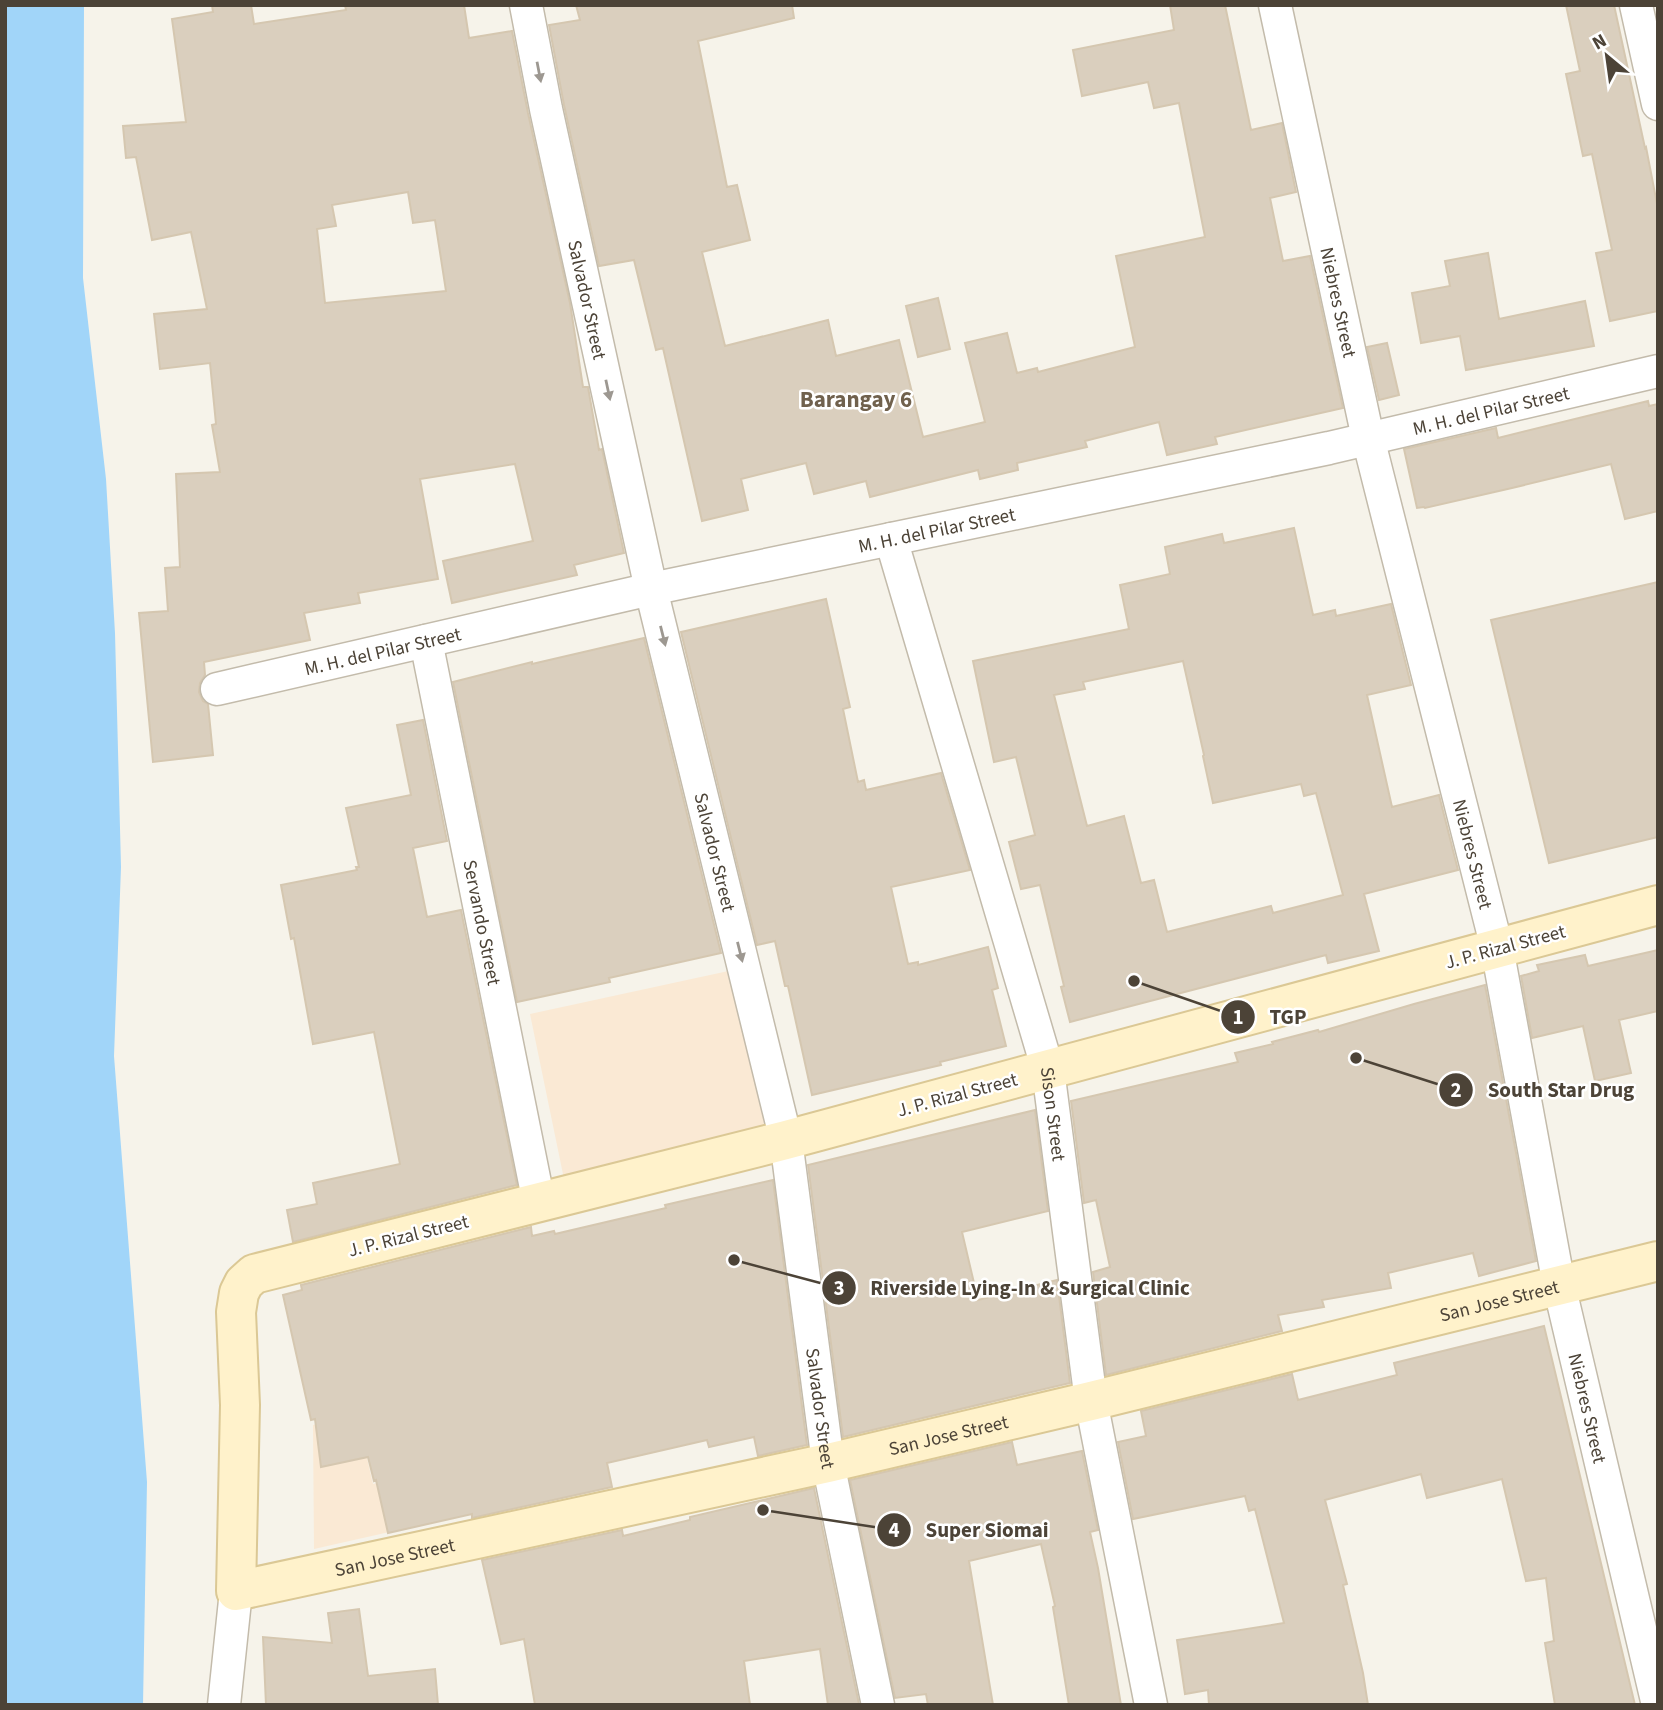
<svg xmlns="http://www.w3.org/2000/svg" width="1663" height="1710" font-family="'Source Sans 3',sans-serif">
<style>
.commercial{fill:#fae9d4}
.water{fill:#a1d5f9}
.building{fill:#dacfbe;stroke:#d5c7b0;stroke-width:2;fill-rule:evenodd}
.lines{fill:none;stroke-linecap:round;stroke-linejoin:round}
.street-casing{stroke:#c3bbab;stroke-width:35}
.secondary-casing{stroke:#dbc895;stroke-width:42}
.street{stroke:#fff;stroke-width:32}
.secondary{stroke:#fff2cb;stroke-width:38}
.oneway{fill:#9d9891}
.labels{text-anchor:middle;stroke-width:5;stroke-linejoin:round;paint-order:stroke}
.street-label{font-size:19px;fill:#4c4337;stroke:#fff}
.quarter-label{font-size:23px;font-weight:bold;fill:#70614d;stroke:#fff}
.leader{fill:none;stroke:#4c4337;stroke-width:2.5}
.callout-dot{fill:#4c4337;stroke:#fff;stroke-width:2.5}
.mark-label{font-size:21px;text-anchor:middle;font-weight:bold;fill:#fff}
.callout-label{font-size:21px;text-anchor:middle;font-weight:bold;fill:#4c4337;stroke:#fff;stroke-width:5;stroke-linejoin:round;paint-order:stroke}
</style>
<rect width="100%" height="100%" fill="#f6f3ea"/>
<!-- commercial -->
<path class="commercial" d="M733 970 768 1129 564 1179 530 1014Z
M357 1415 373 1484 475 1461 487 1510 314 1549 313 1425Z"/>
<!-- water -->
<path class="water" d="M5 5H84L83 278 106 479 115 633 121 867 114 1056 147 1482 143 1705H5Z"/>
<!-- building -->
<path class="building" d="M212 5H251L254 24 346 10 345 5H464L469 38 512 31 528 113 570 303 583 387H588L599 450 602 449 624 553 574 565 577 575 452 603 443 561 533 541 515 464 420 479 438 579 358 593 360 603 304 613 310 640 204 662 205 675 200 683 199 692 203 701 208 704 213 755 153 762 139 613 168 611 165 568 180 567 176 474 220 472 212 425 216 424 210 363 160 369 154 314 207 309 191 232 152 240 136 157 126 158 123 126 186 122 172 19 213 12ZM408 192 413 223 435 220 446 291 325 303 317 229 336 226 332 205Z
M576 5H792L794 18 698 41 727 187 737 185 750 240 702 252 725 346 828 320 836 356 899 340 923 437 985 422 965 343 1007 333 1017 373 1037 368 1038 372 1135 347 1116 256 1205 237 1179 103 1154 108 1148 82 1082 96 1073 50 1174 30 1170 5H1225L1251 130 1282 123 1296 192 1270 198 1283 261 1310 256 1343 408 1215 437 1217 444 1167 455 1159 422 1085 441 1087 447 1017 463 1018 470 980 479 978 470 870 497 866 481 814 494 806 463 741 479 748 510 702 521 663 348 656 350 634 260 599 266 564 105 549 25 580 20Z
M1566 5H1614L1645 148 1646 147 1658 209V311L1610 321 1596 253 1612 250 1592 154 1583 156 1566 74 1580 71Z
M1488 253 1499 319 1585 301 1594 346 1466 370 1460 336 1421 343 1412 293 1450 286 1445 261Z
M938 298 950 349 918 357 906 306Z
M1387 343 1399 395 1379 400 1367 347Z
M1648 401 1649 406 1658 404V511L1625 519 1611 464 1512 488 1425 508 1424 507 1417 508 1404 449 1496 428 1498 438Z
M1294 528 1313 615 1335 610 1336 616 1391 604 1411 685 1367 695 1392 807 1439 795 1458 870 1364 894 1379 951 1328 963 1326 955 1070 1022 1061 987 1064 986 1040 885 1021 889 1009 842 1035 835 1016 757 994 762 973 661 1129 629 1120 585 1170 574 1165 547 1222 534 1224 543ZM1183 661 1204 755 1203 756 1213 803 1301 784 1304 796 1316 793 1343 895 1273 913 1271 906 1167 932 1154 880 1141 883 1124 816 1087 826 1054 695 1085 689 1083 682Z
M1658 582V837L1549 863 1491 620Z
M826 599 850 707 843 709 858 782 864 780 866 790 941 773 970 870 891 887 908 964 918 962V965L988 947 998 988 992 990 1006 1046 940 1062 941 1065 812 1095 788 986H785L775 941 757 945 681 632Z
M644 638 721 953 609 978 610 982 517 1002 453 682 532 662V664Z
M423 720 447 841 413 848 427 917 461 910 517 1185 293 1242 287 1210 317 1204 313 1183 400 1164 374 1032 313 1044 294 938 291 939 281 885 357 870 356 867H359L346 808 411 795 397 725Z
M1658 950V1011L1619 1020 1631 1073 1595 1081 1583 1026 1532 1038 1521 976 1539 971 1537 965 1585 955 1588 966Z
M1485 985 1536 1261 1479 1276 1473 1253 1388 1273 1391 1288 1322 1300 1324 1307 1278 1315 1282 1331 1106 1375 1093 1272 1110 1267 1096 1200 1084 1203 1071 1101 1238 1062 1235 1053 1273 1044 1272 1042 1318 1030 1319 1032 1414 1004Z
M1035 1110 1048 1211 962 1232 978 1300 1057 1280 1070 1383 843 1437 808 1165Z
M773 1180 807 1445 758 1456 754 1437 709 1447 707 1440 607 1463 612 1487 472 1518V1514L388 1533 376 1480 374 1481 368 1457 321 1467 315 1419 311 1420 283 1295 302 1290 301 1285 531 1227 532 1236 554 1231 555 1234 666 1208 665 1205Z
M1544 1326 1635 1705H1555L1545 1643 1554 1641 1546 1578 1526 1581 1502 1479 1427 1498 1421 1474 1325 1500 1347 1584 1343 1585 1363 1673 1368 1705H1209L1208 1690 1185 1694 1177 1640 1284 1623 1255 1509 1249 1511 1245 1496 1133 1519 1118 1442 1146 1436 1141 1411 1292 1374 1298 1400 1397 1375 1394 1363Z
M1012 1442 1017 1465 1082 1451 1098 1530 1090 1532 1098 1568 1121 1705H1069L1053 1607 1055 1606 1041 1544 969 1561 993 1705H928L926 1694 895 1698 850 1480Z
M814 1488 859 1704 828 1705 820 1649 744 1661 750 1705H535L524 1639 501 1644 482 1560 622 1530 623 1536 690 1520V1517Z
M359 1609 368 1676 435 1669 438 1705H266L263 1637 332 1643 328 1613Z"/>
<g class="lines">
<!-- street casing -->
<g class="street-casing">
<g id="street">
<path id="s1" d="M526 5 546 109 651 589 786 1140 828 1463 878 1705"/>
<path id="s2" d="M1275 5 1368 438 1497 948 1559 1285 1658 1705"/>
<path d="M1636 5 1658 104"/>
<path id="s3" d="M891 539 1048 1070 1091 1401 1151 1705"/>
<path id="s4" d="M426 641 539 1203"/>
<path id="s5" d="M217 689 651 589 1329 448 1658 371"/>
<path d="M224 1705 236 1591"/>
</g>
</g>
<!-- secondary casing -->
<g class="secondary-casing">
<g id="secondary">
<path id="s6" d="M1658 905 786 1140 254 1274 244 1283 239 1293 236 1312 240 1405 236 1591 828 1463 1091 1401 1658 1261"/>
</g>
</g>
<!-- street -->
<use href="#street" class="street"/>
<!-- secondary -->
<use href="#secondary" class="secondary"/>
</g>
<!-- one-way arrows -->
<defs><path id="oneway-solid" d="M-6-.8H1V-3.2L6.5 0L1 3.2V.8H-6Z" transform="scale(1.75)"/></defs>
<g class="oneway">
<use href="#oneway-solid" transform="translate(539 72) rotate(79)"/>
<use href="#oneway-solid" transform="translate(608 390) rotate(78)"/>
<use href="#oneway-solid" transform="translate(663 636) rotate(76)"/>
<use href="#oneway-solid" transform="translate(740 952) rotate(76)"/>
</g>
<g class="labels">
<!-- street labels -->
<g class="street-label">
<text dy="7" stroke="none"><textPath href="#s1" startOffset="301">Salvador Street</textPath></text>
<text dy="7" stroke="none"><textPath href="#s2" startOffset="304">Niebres Street</textPath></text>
<text dy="7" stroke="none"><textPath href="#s5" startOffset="1304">M. H. del Pilar Street</textPath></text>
<text dy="7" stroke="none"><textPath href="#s5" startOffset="737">M. H. del Pilar Street</textPath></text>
<text dy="7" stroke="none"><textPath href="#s5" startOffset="170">M. H. del Pilar Street</textPath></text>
<text dy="7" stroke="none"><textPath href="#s1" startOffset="868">Salvador Street</textPath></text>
<text dy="7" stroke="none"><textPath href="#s2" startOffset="872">Niebres Street</textPath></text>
<text dy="7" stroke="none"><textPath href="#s4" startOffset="287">Servando Street</textPath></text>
<text transform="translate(1505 946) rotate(-15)" y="7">J. P. Rizal Street</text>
<text transform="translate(957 1094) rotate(-15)" y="7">J. P. Rizal Street</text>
<text dy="7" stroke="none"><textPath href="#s3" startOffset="598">Sison Street</textPath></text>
<text transform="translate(408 1235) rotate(-14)" y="7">J. P. Rizal Street</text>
<text dy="7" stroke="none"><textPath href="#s6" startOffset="3071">San Jose Street</textPath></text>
<text dy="7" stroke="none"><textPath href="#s1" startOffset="1435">Salvador Street</textPath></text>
<text dy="7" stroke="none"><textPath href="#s2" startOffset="1438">Niebres Street</textPath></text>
<text dy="7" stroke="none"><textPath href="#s6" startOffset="2504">San Jose Street</textPath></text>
<text dy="7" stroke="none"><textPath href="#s6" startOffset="1937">San Jose Street</textPath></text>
</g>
<!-- quarter labels -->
<g class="quarter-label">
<text x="856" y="407">Barangay 6</text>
</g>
</g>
<!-- callouts -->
<path class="leader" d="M1134 981L1238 1017M1356 1058L1456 1090M734 1260L839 1288M763 1510L894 1530"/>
<g class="callout-dot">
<circle cx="1134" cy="981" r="7"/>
<circle cx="1356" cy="1058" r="7"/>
<circle cx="734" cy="1260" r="7"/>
<circle cx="763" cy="1510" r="7"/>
<circle cx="1238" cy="1017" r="18"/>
<circle cx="1456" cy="1090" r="18"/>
<circle cx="839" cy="1288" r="18"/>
<circle cx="894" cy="1530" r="18"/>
</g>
<g class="mark-label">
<text x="1238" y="1024">1</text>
<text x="1456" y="1097">2</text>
<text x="839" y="1295">3</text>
<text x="894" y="1537">4</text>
</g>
<g class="callout-label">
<text x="1288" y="1024">TGP</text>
<text x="1561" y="1097">South Star Drug</text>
<text x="1030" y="1295">Riverside Lying-In &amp; Surgical Clinic</text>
<text x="987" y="1537">Super Siomai</text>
</g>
<!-- border -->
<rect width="1663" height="1710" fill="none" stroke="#4c4337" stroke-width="14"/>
<!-- north arrow -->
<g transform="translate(1607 56) rotate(331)" stroke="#ffffff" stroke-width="5" paint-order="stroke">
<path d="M0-5L12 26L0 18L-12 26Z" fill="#4c4337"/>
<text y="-10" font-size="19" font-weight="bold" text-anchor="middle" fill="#4c4337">N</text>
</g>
</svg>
